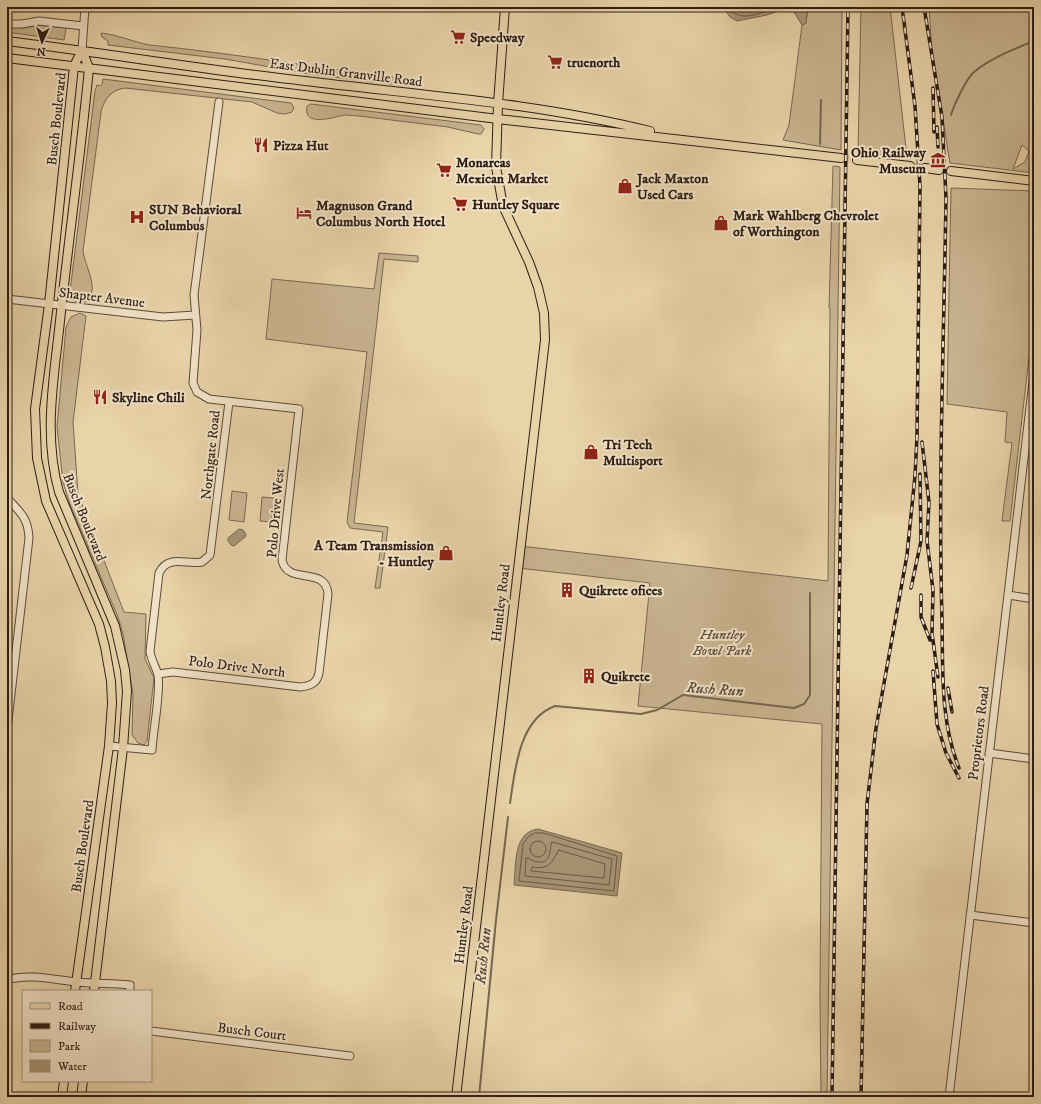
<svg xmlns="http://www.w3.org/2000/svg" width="1041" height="1104" font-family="'IM FELL DW Pica',serif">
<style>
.green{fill:#c9b490;stroke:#7a6852;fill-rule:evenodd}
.water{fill:#a99576;stroke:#77654f}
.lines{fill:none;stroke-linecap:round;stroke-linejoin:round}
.shore{stroke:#6a5945;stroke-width:1}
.stream{stroke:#77654f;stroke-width:2}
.major-tunnel{stroke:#c3af8b;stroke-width:8;stroke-dasharray:8 4;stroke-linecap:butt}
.minor-casing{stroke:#5b4a39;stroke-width:9}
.major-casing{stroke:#2c1d14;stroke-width:10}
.minor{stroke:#f1e2c7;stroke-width:7}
.major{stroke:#e9d3a9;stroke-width:8}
.rail-casing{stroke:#2c1d14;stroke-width:3.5}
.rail{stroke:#f1e2c7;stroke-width:2;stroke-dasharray:6;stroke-linecap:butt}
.labels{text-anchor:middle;stroke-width:4;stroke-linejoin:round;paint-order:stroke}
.poi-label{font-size:14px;font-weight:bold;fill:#2c1d14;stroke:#f1e2c7;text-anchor:start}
.street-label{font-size:14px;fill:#2c1d14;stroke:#f1e2c7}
.park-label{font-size:14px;font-style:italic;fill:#5b4a39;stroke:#f1e2c7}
.water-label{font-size:15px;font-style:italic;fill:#584736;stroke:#f1e2c7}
</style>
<rect width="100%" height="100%" fill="#e9d3a9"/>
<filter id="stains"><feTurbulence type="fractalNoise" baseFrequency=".005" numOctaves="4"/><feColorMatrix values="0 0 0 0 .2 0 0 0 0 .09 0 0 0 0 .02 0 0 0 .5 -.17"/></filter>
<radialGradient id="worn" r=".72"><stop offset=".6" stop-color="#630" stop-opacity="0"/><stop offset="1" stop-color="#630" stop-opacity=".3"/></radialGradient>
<!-- green -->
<path class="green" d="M808 7H842L841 150 783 140 789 125 802 25 806 23Z
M861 7H890L907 157 858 152Z
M929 7H1034V173L950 163 932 53ZM1022 145 1029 151 1025 162 1013 169Z
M38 25 66 28 64 40 7 32V26L24 28Z
M101 33C119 35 133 42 150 45 236 54 321 68 407 79L409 82V86L309 74 225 59 108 45V41L102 37Z
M103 79 291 103 294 108 292 112 285 114 277 113 252 102 125 88C111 90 104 99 101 112L83 251C85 267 99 286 88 301L80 303 73 300 70 291 95 91 97 85 100 86 103 83 102 80Z
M311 104 481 125 484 129 481 134H478L448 127 359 116C355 116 350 115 346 115 335 116 303 129 307 106Z
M833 166 840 167 827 1097H821L820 995 822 724 638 706 650 583 518 568 520 546 828 581 830 308H829Z
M951 188 1034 191V315L1010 521H1002L1012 443 1005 442 1007 412 947 404Z
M379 253 418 256V262L384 259 354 523 388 527 380 588H375L383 532 350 528 347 522 367 352 266 339 272 279 374 289Z
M80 313 86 316 73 422 78 494 124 612 146 614 145 659 154 678 147 741 144 745 138 743 132 735 133 694 123 634 118 617 69 502 63 482 57 427 66 327 71 317Z
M232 491 247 493 244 522 229 520Z
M262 497 274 498 271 522 260 521Z"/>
<!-- water -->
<path class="water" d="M723 7H808L806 23 802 25 792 9 787 8 767 15 737 21 730 17Z
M239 529 243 530 246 534 245 537 234 546 231 545 228 541V538Z
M538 829 622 853 617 896 514 885C516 865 513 832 538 829Z"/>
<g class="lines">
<!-- shore -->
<path class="shore" d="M727 7C739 24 761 13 777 7
M535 833H544L617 856 614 891 519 881 523 844 528 837Z
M530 849a8 8 0 1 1 16 0a8 8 0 1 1-16 0Z
M552 842 612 859 609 885 525 876 526 858C530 858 530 860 534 861 552 867 549 849 552 842Z
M559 850 605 864 604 878 531 871 532 867C551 870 551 862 559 850Z"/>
<!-- stream -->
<path class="stream" d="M951 115C954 105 966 79 974 72 991 58 1014 49 1034 41
M820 144 821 100
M510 803C515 770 519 719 555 706L641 714 657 710 683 695 794 708 804 704 810 695V593
M479 1097 496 920 508 817"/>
<!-- major-tunnel -->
<path class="major-tunnel" d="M841 158 857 160
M910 166 925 168"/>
<!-- minor casing -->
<g class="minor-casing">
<path id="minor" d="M7 24H22L39 21 83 26
M82 50 85 7
M7 299 163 317 195 315
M7 498C21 513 28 518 29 538L7 729
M1008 595 1034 599
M158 674 173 672 300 687C311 686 317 683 319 673L328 594C326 565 287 586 282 560L299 409 209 399 197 392 193 383 197 330 194 295 219 102
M109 746 152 750C153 730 161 693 158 675 156 667 151 660 150 651L159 573C168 554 186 565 202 562L210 555 229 402
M989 753 1034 759
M970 915 1034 923
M7 980C30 973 54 980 78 982 95 984 113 983 130 985V991
M151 1031 350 1056
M949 1097 1034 373"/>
</g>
<!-- major casing -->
<g class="major-casing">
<path id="major" d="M7 41C106 53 205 70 305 81 420 95 537 103 650 131
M82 50 89 68C81 152 69 236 60 321 54 378 43 435 59 492L115 626 125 670 127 691 123 748 94 991
M7 58 498 119 841 158
M857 160 910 166
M925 168 939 170
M951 171 1034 181
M75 991 109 746 112 703 111 681 105 647 99 624 46 501 37 458 35 409 49 304 74 66 82 50
M62 1097 64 1081
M81 1097 83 1081
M456 1097 545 340 544 313 538 287 529 262 503 206 496 167 498 104 505 7"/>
</g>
<!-- minor -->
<use href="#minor" class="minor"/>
<!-- major -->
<use href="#major" class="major"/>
<!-- rail casing -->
<g class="rail-casing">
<path id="rail" d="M924 7 942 117 946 198C944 338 938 479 942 619 943 669 940 721 959 768
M933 88 934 132
M937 127 938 147
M922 442 929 502 927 541 933 590 932 633 938 677
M911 588 921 541 920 474
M921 595V617L930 640
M933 671 937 724 946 753 959 778
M948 688 952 712
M832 1097 848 7
M861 1097 867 804 876 728 907 555 915 476 917 436 920 186 915 106 902 7"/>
</g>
<!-- rail -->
<use href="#rail" class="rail"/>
</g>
<!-- icons -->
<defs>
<g id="supermarket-bare" transform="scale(1.2)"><path d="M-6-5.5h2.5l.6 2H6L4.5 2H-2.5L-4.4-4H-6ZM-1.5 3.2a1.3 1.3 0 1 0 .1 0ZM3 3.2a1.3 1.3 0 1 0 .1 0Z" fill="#8f2418" stroke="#f1e2c7" stroke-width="2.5" paint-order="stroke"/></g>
<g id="restaurant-bare" transform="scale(1.2)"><path d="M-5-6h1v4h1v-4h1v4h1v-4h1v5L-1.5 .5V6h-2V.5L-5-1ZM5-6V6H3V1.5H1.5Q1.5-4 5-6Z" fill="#8f2418" stroke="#f1e2c7" stroke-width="2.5" paint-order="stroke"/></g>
<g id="museum-bare" transform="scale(1.2)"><path d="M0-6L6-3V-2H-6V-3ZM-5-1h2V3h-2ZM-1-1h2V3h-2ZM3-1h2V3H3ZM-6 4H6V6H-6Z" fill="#8f2418" stroke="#f1e2c7" stroke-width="2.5" paint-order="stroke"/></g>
<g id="shop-bare" transform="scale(1.2)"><path d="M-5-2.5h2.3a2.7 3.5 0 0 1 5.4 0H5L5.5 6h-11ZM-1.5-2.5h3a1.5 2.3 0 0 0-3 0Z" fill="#8f2418" stroke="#f1e2c7" stroke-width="2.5" paint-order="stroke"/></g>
<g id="hotel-bare" transform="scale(1.2)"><path d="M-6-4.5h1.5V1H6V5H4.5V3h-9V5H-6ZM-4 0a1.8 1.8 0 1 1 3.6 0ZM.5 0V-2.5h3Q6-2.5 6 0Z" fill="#8f2418" stroke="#f1e2c7" stroke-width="2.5" paint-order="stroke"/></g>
<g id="hospital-bare" transform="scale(1.2)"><path d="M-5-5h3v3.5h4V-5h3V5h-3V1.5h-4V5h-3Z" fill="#8f2418" stroke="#f1e2c7" stroke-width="2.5" paint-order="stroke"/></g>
<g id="building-bare" transform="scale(1.2)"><path d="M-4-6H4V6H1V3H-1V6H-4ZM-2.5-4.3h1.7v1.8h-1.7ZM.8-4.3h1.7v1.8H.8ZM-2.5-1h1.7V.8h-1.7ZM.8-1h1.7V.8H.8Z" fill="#8f2418" stroke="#f1e2c7" stroke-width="2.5" paint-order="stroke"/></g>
</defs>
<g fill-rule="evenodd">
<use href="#supermarket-bare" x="458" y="37"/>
<use href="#supermarket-bare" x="555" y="62"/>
<use href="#restaurant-bare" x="261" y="145"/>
<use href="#museum-bare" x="938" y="160"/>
<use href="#supermarket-bare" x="444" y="170"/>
<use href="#shop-bare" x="625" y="186"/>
<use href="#supermarket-bare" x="460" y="204"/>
<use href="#hotel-bare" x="304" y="213"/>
<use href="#hospital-bare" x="137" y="217"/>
<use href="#shop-bare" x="721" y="223"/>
<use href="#restaurant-bare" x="100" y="397"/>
<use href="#shop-bare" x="591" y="452"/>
<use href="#shop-bare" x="446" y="553"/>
<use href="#building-bare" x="567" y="590"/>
<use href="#building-bare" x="589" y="676"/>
</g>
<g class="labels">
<!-- poi labels -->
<g class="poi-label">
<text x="470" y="42">Speedway</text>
<text x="567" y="67">truenorth</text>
<text x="273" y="150">Pizza Hut</text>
<text x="926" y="157" text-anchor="end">Ohio Railway<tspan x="926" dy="16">Museum</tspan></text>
<text x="456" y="167">Monarcas<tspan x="456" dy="16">Mexican Market</tspan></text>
<text x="637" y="183">Jack Maxton<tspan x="637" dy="16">Used Cars</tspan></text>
<text x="472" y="209">Huntley Square</text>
<text x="316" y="210">Magnuson Grand<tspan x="316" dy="16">Columbus North Hotel</tspan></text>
<text x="149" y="214">SUN Behavioral<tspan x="149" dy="16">Columbus</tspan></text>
<text x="733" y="220">Mark Wahlberg Chevrolet<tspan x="733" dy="16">of Worthington</tspan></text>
<text x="112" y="402">Skyline Chili</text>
<text x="603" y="449">Tri Tech<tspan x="603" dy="16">Multisport</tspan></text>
<text x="434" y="550" text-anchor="end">A Team Transmission<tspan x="434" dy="16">- Huntley</tspan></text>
<text x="579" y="595">Quikrete ofices</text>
<text x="601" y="681">Quikrete</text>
</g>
<!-- street labels -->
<g class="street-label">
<text transform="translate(346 72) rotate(7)" y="5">East Dublin Granville Road</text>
<text transform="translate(56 119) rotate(-84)" y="5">Busch Boulevard</text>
<text transform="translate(102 297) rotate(7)" y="5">Shapter Avenue</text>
<text transform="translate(210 455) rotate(-84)" y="5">Northgate Road</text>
<text transform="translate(275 513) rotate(-85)" y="5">Polo Drive West</text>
<text transform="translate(85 517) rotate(68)" y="5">Busch Boulevard</text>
<text transform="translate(500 603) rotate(-83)" y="5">Huntley Road</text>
<text transform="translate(237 666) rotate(7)" y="5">Polo Drive North</text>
<text transform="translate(978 733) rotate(-83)" y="5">Proprietors Road</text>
<text transform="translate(82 846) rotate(-82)" y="5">Busch Boulevard</text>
<text transform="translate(463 925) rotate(-83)" y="5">Huntley Road</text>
<text transform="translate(252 1031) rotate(7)" y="5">Busch Court</text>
</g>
<!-- park labels -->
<g class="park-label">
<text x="722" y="639">Huntley<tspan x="722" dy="16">Bowl Park</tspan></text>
</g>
<!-- water labels -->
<g class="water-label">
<text transform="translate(715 689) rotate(4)" y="5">Rush Run</text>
<text transform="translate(483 956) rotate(-84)" y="5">Rush Run</text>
</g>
</g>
<!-- margin -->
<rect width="1041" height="1104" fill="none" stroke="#e9d3a9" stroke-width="24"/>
<rect x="8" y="8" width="1025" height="1088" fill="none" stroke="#2c1d14" stroke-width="2"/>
<rect x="12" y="12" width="1017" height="1080" fill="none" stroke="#2c1d14"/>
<!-- legend -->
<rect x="22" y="990" width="130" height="92" fill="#f1e2c7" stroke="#a2937f"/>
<rect x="30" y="1003" width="20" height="6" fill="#e9d3a9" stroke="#a2937f"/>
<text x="58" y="1010" font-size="12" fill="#2c1d14">Road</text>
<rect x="30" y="1023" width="20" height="6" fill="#2c1d14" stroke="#a2937f"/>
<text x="58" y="1030" font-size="12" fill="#2c1d14">Railway</text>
<rect x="30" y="1040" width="20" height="12" fill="#c9b490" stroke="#a2937f"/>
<text x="58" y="1050" font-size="12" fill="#2c1d14">Park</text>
<rect x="30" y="1060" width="20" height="12" fill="#a99576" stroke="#a2937f"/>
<text x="58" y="1070" font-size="12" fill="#2c1d14">Water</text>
<!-- north arrow -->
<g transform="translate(42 42) rotate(184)" stroke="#f1e2c7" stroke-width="3" paint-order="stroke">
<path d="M0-3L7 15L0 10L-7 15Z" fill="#2c1d14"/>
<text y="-6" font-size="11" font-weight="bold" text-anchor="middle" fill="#2c1d14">N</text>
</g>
<rect width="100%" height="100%" filter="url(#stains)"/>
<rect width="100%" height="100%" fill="url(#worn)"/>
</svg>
